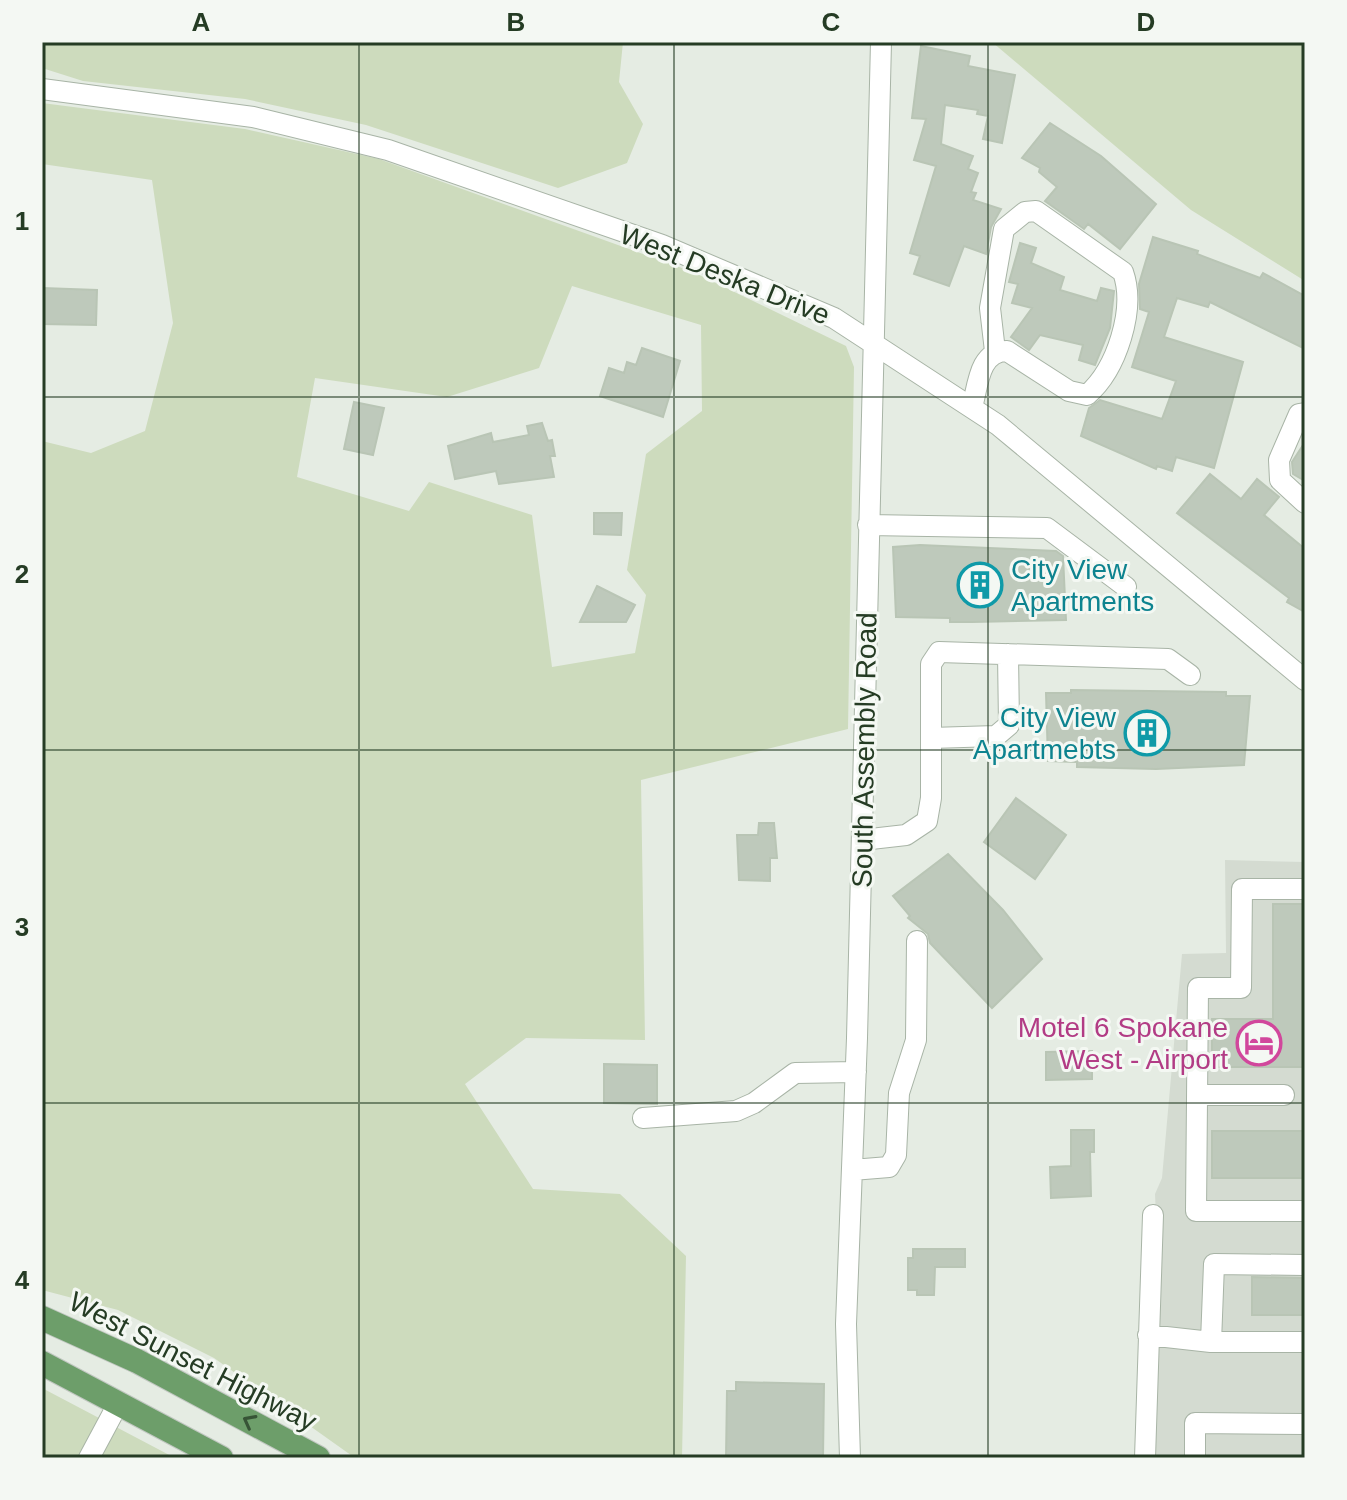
<svg xmlns="http://www.w3.org/2000/svg" width="1347" height="1500" font-family="Arial,sans-serif">
<style>
.built{fill:#d4dbd1}
.green{fill:#cddbbd;fill-rule:evenodd}
.building{fill:#bec9bb;stroke:#b9c5b5;stroke-width:2}
.lines{fill:none;stroke-linecap:round;stroke-linejoin:round}
.minor-casing{stroke:#a8b4a6;stroke-width:22}
.major-casing{stroke:#c2c8c2;stroke-width:26}
.minor{stroke:#fff;stroke-width:20}
.major{stroke:#6d9e6a;stroke-width:24}
.oneway{stroke:#375436}
.grid{fill:none;stroke:#253c24;stroke-width:2;stroke-opacity:0.55}
.labels{text-anchor:middle;stroke-width:6;stroke-linejoin:round;paint-order:stroke}
.street-label{font-size:28px;fill:#253c24;stroke:#f4f8f3}
.culture-label{font-size:28px;fill:#0d838f;stroke:#f4f8f3;text-anchor:start}
.hotel-label{font-size:28px;fill:#b23c85;stroke:#f4f8f3;text-anchor:end}
.neatline{fill:none;stroke:#253c24;stroke-width:3}
.grid-label{font-size:26px;text-anchor:middle;font-weight:bold;fill:#253c24}
</style>
<rect width="100%" height="100%" fill="#e5ece3"/>
<!-- built -->
<path class="built" d="M1225 860 1305 862V1458H1151L1159 1279 1155 1194 1162 1178 1182 954 1226 953Z"/>
<!-- green -->
<path class="green" d="M42 42H623L619 82 643 124 627 163 558 188 366 125 245 99 83 81 42 68Z
M992 42H1305V281L1191 210Z
M42 103 245 129 379 159 693 272 846 346 854 367 848 729 641 780 645 1040 526 1038 465 1084 533 1189 620 1194 686 1256 682 1458H355L214 1358 118 1310 42 1290V441L91 453 145 431 173 323 152 180 42 164ZM572 286 701 325 702 411 646 454 627 570 646 595 635 653 552 667 532 515 429 482 409 511 297 477 315 378 447 397 539 368Z
M42 1388 175 1458H42Z"/>
<!-- building -->
<path class="building" d="M921 46 970 56 968 66 1015 75 1002 143 983 139 988 116 977 114 978 110 945 105 941 144 973 156 968 169 978 173 971 192 976 193 973 200 1001 209 991 227 986 254 964 246 949 286 914 274 920 256 910 253 936 166 914 160 926 119 912 118Z
M1050 123 1101 156 1156 204 1120 249 1088 224 1084 229 1045 201 1057 187 1039 172 1040 168 1022 158Z
M1153 237 1198 251 1197 254 1260 278 1263 273 1305 296V349L1210 302 1208 307 1177 298 1164 337 1243 362 1214 468 1176 457 1172 471 1157 466 1156 469 1081 436 1089 408 1100 400 1162 419 1176 381 1132 367 1149 312 1140 309 1139 284Z
M1020 243 1036 248 1031 263 1064 277 1060 290 1097 301 1101 288 1114 291 1110 328 1095 365 1079 360 1083 345 1040 335 1029 350 1011 337 1032 308 1012 303 1018 284 1009 282Z
M42 288 97 290 96 325 42 324Z
M642 348 680 361 663 417 600 396 609 368 624 373 627 362 636 365Z
M354 402 384 408 373 455 344 449Z
M542 423 548 441 552 440 555 456H550L554 477 499 484 496 471 455 479 448 446 491 433 493 442 529 435 527 426Z
M1305 442V481L1293 474 1292 462Z
M1210 474 1241 499 1257 479 1279 497 1264 515 1305 549V612L1287 602 1289 598 1177 513Z
M594 513H622L621 535 594 534Z
M920 545 1056 551 1063 556 1066 620 972 622H950V618L896 617 893 547Z
M597 586 635 605 626 622H580Z
M1071 690 1226 692V696H1250L1244 765 1156 769 1077 767V762L1048 761 1046 693H1071Z
M1016 798 1066 835 1035 879 984 842Z
M759 823H774L777 858H770V881L739 880 737 835H758Z
M948 854 1003 910 1042 959 992 1008 930 943 928 934 908 918 910 916 893 896Z
M1273 904H1305V1067H1212V1019H1273Z
M1092 1051V1079L1046 1080V1052Z
M604 1064 657 1065V1104L604 1103Z
M1071 1130H1094V1152H1090L1091 1196 1051 1198 1050 1167 1071 1166Z
M1212 1131H1305V1178H1212Z
M913 1249H965V1267H935L934 1295H917V1290H908V1258H913Z
M1252 1277 1305 1278V1315H1252Z
M736 1382 824 1384 823 1458H726L727 1391H736Z"/>
<g class="lines">
<!-- minor casing -->
<g class="minor-casing">
<path id="minor" d="M42 89 253 117 388 150 662 245 834 318 998 425 1305 680
M972 408C978 385 979 351 1007 351L1069 391 1087 395C1117 369 1136 309 1123 272L1036 211 1025 212 1004 229 990 308 995 351
M1305 413 1299 414 1279 460 1280 480 1305 503
M868 525 1047 528 1126 587
M931 738 996 736 1009 725 1008 654
M862 840 906 835 927 821 931 798V664L939 652 1168 659 1190 675
M1305 889H1242L1241 988H1198L1196 1211H1305
M1198 1095H1284
M643 1118 736 1111 754 1103 795 1073 856 1072
M852 1170 889 1167 896 1155 899 1093 916 1040 917 941
M1148 1335 1211 1342H1305
M1211 1342 1214 1264 1305 1265
M89 1458 119 1402
M850 1458 846 1324 857 1038 881 42
M1145 1458 1153 1215
M1195 1458V1423L1305 1424"/>
</g>
<!-- major casing -->
<g class="major-casing">
<path id="major" d="M42 1318 137 1361 318 1458
M42 1363 221 1458"/>
</g>
<!-- minor -->
<use href="#minor" class="minor"/>
<!-- major -->
<use href="#major" class="major"/>
</g>
<!-- one-way arrows -->
<defs><path id="oneway-chevron" d="M-2-3.5L2.5 0L-2 3.5" fill="none" stroke-width="1.6" stroke-linecap="round" stroke-linejoin="round" transform="scale(2)"/></defs>
<use class="oneway" href="#oneway-chevron" transform="translate(249 1421) rotate(-152)"/>
<!-- grid -->
<path class="grid" d="M359 42V1458M674 42V1458M988 42V1458M42 397H1305M42 750H1305M42 1103H1305"/>
<!-- icons -->
<defs>
<g id="building-ring" transform="scale(2.3)"><circle r="9.5" fill="#f4f8f3" stroke="#0f9aa8" stroke-width="1.5"/><path d="M-4-6H4V6H1V3H-1V6H-4ZM-2.5-4.3h1.7v1.8h-1.7ZM.8-4.3h1.7v1.8H.8ZM-2.5-1h1.7V.8h-1.7ZM.8-1h1.7V.8H.8Z" fill="#0f9aa8"/></g>
<g id="hotel-ring" transform="scale(2.3)"><circle r="9.5" fill="#f4f8f3" stroke="#d1479c" stroke-width="1.5"/><path d="M-6-4.5h1.5V1H6V5H4.5V3h-9V5H-6ZM-4 0a1.8 1.8 0 1 1 3.6 0ZM.5 0V-2.5h3Q6-2.5 6 0Z" fill="#d1479c"/></g>
</defs>
<g fill-rule="evenodd">
<use href="#building-ring" x="980" y="585"/>
<use href="#building-ring" x="1147" y="733"/>
<use href="#hotel-ring" x="1259" y="1043"/>
</g>
<g class="labels">
<!-- street labels -->
<g class="street-label">
<text transform="translate(725 274) rotate(22)" y="10">West Deska Drive</text>
<text transform="translate(864 750) rotate(-89)" y="10">South Assembly Road</text>
<text transform="translate(193 1361) rotate(27)" y="10">West Sunset Highway</text>
</g>
<!-- culture labels -->
<g class="culture-label">
<text x="1011" y="579">City View<tspan x="1011" dy="32">Apartments</tspan></text>
<text x="1116" y="727" text-anchor="end">City View<tspan x="1116" dy="32">Apartmebts</tspan></text>
</g>
<!-- hotel labels -->
<g class="hotel-label">
<text x="1228" y="1037">Motel 6 Spokane<tspan x="1228" dy="32">West - Airport</tspan></text>
</g>
</g>
<!-- border -->
<rect width="1347" height="1500" fill="none" stroke="#f4f8f3" stroke-width="88"/>
<rect x="44" y="44" width="1259" height="1412" class="neatline"/>
<g class="grid-label">
<text x="201" y="31">A</text>
<text x="516" y="31">B</text>
<text x="831" y="31">C</text>
<text x="1146" y="31">D</text>
<text x="22" y="230">1</text>
<text x="22" y="583">2</text>
<text x="22" y="936">3</text>
<text x="22" y="1289">4</text>
</g>
</svg>
